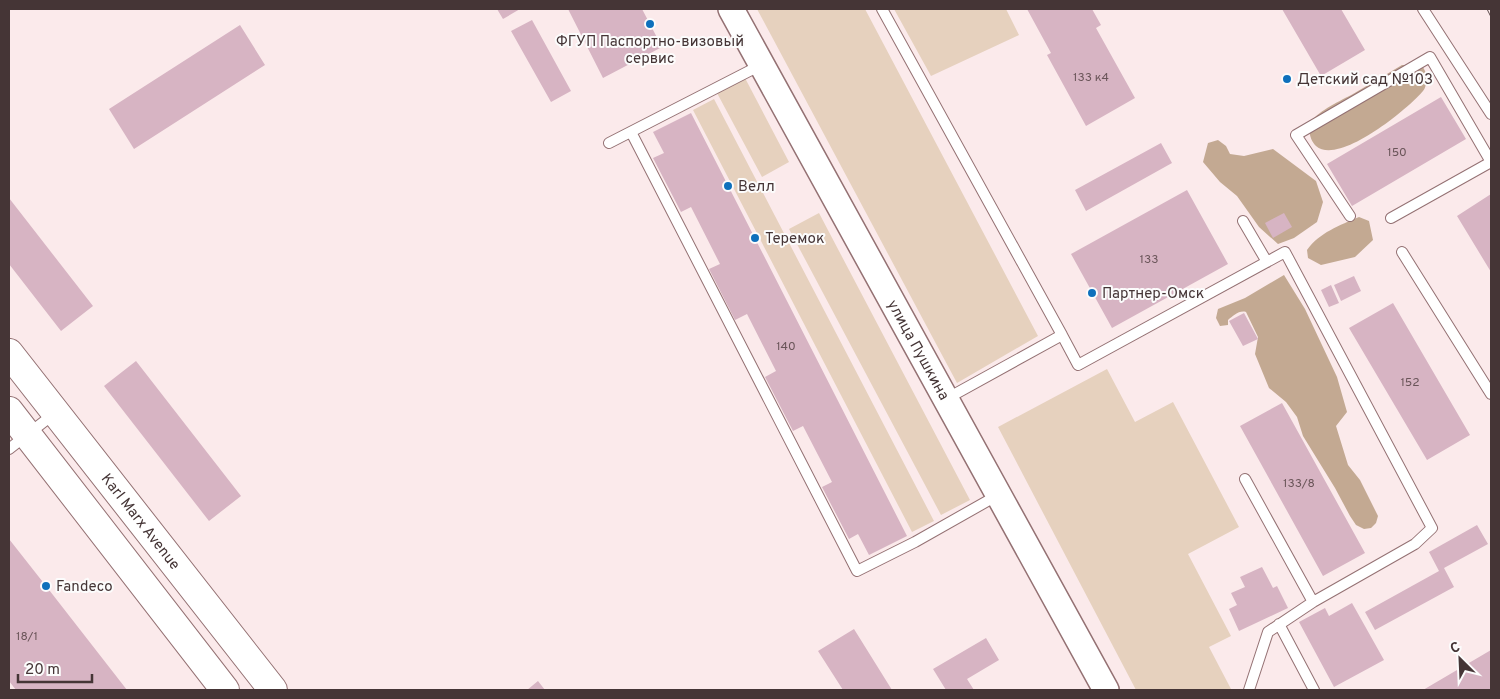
<svg xmlns="http://www.w3.org/2000/svg" width="1500" height="699" font-family="Overpass,sans-serif">
<style>
.green{fill:#e6d1be}
.forest{fill:#c3a992}
.building{fill:#d7b4c3}
.lines{fill:none;stroke-linecap:round;stroke-linejoin:round}
.service-casing{stroke:#947173;stroke-width:12}
.tertiary-casing{stroke:#947173;stroke-width:28}
.primary-casing{stroke:#947173;stroke-width:30}
.service{stroke:#fff;stroke-width:10}
.tertiary{stroke:#fff;stroke-width:25}
.primary{stroke:#fff;stroke-width:28}
.tram{stroke:#5c4c4d;stroke-width:1}
.poi-dot{fill:#0e70bc;stroke:#fcfcfc;stroke-width:2}
.labels{text-anchor:middle;stroke-width:4;stroke-linejoin:round;paint-order:stroke}
.number-label{font-size:12px;fill:#6a5559}
.poi-label{font-size:15px;fill:#453536;stroke:#fcfcfc;text-anchor:start}
.street-label{font-size:15px;fill:#453536;stroke:#fcfcfc}
</style>
<rect width="100%" height="100%" fill="#fbeaeb"/>
<!-- green -->
<path class="green" d="M757 9H865L1038 336 957 383Z
M894 9H1006L1019 35 931 76Z
M745 78 789 162 762 177 717 93Z
M714 99 934 521 912 532 693 110Z
M819 213 970 500 941 515 789 229Z
M1107 369 1135 422 1173 402 1239 527 1188 554 1231 636 1209 647 1231 689 1229 690H1136L998 427Z"/>
<!-- forest -->
<path class="forest" d="M1402 65H1422L1428 77C1426 82 1426 88 1423 91 1408 109 1339 166 1316 146 1310 140 1307 129 1312 121 1318 111 1342 100 1353 94 1369 84 1386 75 1402 65Z
M1218 140 1226 146 1230 154 1244 156 1273 149 1316 181 1323 202 1317 222 1294 238 1278 244 1259 227 1237 196 1220 182 1203 162 1208 143Z
M1359 217 1369 221 1373 240 1355 257 1321 265 1308 258 1307 250C1319 233 1340 225 1359 217Z
M1284 275 1305 309 1337 377 1347 412 1336 426 1348 465 1360 480 1378 516 1376 523 1371 528 1364 529 1356 525 1350 516 1335 488 1303 436 1297 417 1286 402 1269 388 1255 354 1258 337 1246 312C1239 310 1233 316 1228 320V325L1220 326 1216 318 1218 309 1245 298Z"/>
<!-- building -->
<path class="building" d="M497 9H520L503 19Z
M568 9H642L662 47 603 78Z
M1027 9H1092L1101 25 1096 28 1135 98 1086 126 1047 55 1051 53Z
M1282 9H1341L1365 50 1321 76Z
M532 20 571 91 551 102 511 31Z
M240 25 265 65 134 149 109 109Z
M1441 97 1466 139 1352 206 1327 164Z
M691 113 907 536 869 555 858 534 849 539 822 487 832 482 803 426 793 431 765 377 776 371 747 314 735 320 709 269 720 264 691 207 681 212 653 158 664 153 653 132Z
M1161 143 1172 163 1086 211 1075 190Z
M1187 190 1228 264 1112 328 1071 254Z
M1491 194V272L1457 216Z
M9 198 93 306 61 331 9 264Z
M1284 213 1292 227 1273 238 1265 223Z
M1354 276 1361 291 1341 301 1334 285Z
M1331 285 1339 303 1329 307 1321 290Z
M1393 303 1470 435 1427 460 1349 328Z
M1244 313 1258 339 1243 346 1229 321Z
M136 361 241 496 209 521 104 386Z
M1282 403 1365 553 1323 576 1240 426Z
M1477 525 1488 544 1444 568 1454 587 1375 630 1365 612 1439 571 1429 552Z
M9 539 46 586 127 690H16L9 681Z
M1262 567 1273 588 1277 586 1288 608 1239 631 1229 609 1237 605 1231 593 1245 587 1240 577Z
M1352 603 1384 660 1334 687 1299 622 1325 608 1329 616Z
M854 629 892 690H843L818 651Z
M986 638 999 660 967 679 974 690H946L933 669Z
M1491 650V690H1423Z
M538 681 545 690H527Z"/>
<g class="lines">
<!-- service casing -->
<g class="service-casing">
<path id="service" d="M882 9 1062 335 946 399
M1423 9 1491 114
M631 132 857 571 915 542 998 495
M609 143 761 65
M1350 216 1296 135 1430 57 1491 162
M1391 218 1491 162
M1243 221 1267 262
M1402 252 1491 394
M1062 335 1078 365 1285 252 1432 528 1415 544 1313 602 1268 632 1249 690
M9 449 55 413
M1245 479 1313 602
M1279 624 1314 690"/>
</g>
<!-- tertiary casing -->
<g class="tertiary-casing">
<g id="tertiary">
<path id="s1" d="M731 9 1106 690"/>
</g>
</g>
<!-- primary casing -->
<g class="primary-casing">
<g id="primary">
<path id="s2" d="M9 353 273 690"/>
<path d="M9 411 225 690"/>
</g>
</g>
<!-- service -->
<use href="#service" class="service"/>
<!-- tertiary -->
<use href="#tertiary" class="tertiary"/>
<!-- primary -->
<use href="#primary" class="primary"/>
<!-- tram -->
<path class="tram" d="M1487 9 1491 17"/>
</g>
<!-- markers -->
<g class="poi-dot">
<circle cx="650" cy="24" r="5"/>
<circle cx="1287" cy="79" r="5"/>
<circle cx="728" cy="186" r="5"/>
<circle cx="755" cy="238" r="5"/>
<circle cx="1092" cy="293" r="5"/>
<circle cx="46" cy="586" r="5"/>
</g>
<g class="labels">
<!-- number labels -->
<g class="number-label">
<text x="1091" y="81">133 к4</text>
<text x="1397" y="156">150</text>
<text x="1149" y="263">133</text>
<text x="786" y="350">140</text>
<text x="1410" y="386">152</text>
<text x="1299" y="487">133/8</text>
<text x="27" y="640">18/1</text>
</g>
<!-- poi labels -->
<g class="poi-label">
<text x="650" y="46" text-anchor="middle">ФГУП Паспортно-визовый<tspan x="650" dy="17">сервис</tspan></text>
<text x="1297" y="84">Детский сад №103</text>
<text x="738" y="191">Велл</text>
<text x="765" y="243">Теремок</text>
<text x="1102" y="298">Партнер-Омск</text>
<text x="56" y="591">Fandeco</text>
</g>
<!-- street labels -->
<g class="street-label">
<text dy="5" stroke="none"><textPath href="#s1" startOffset="389">улица Пушкина</textPath></text>
<text dy="5" stroke="none"><textPath href="#s2" startOffset="214">Karl Marx Avenue</textPath></text>
</g>
</g>
<!-- border -->
<rect width="1500" height="699" fill="none" stroke="#453536" stroke-width="20"/>
<!-- north arrow -->
<g transform="translate(1460 659) rotate(336)" stroke="#fcfcfc" stroke-width="4" paint-order="stroke">
<path d="M0-4L9 19L0 12L-9 19Z" fill="#453536"/>
<text y="-8" font-size="14" font-weight="bold" text-anchor="middle" fill="#453536">С</text>
</g>
<!-- scale -->
<path d="M18 674v8h74v-8" fill="none" stroke="#453536" stroke-width="2.5"/>
<text x="25" y="674" font-size="15" fill="#453536" stroke="#fcfcfc" stroke-width="4" paint-order="stroke">20 m</text>
</svg>
